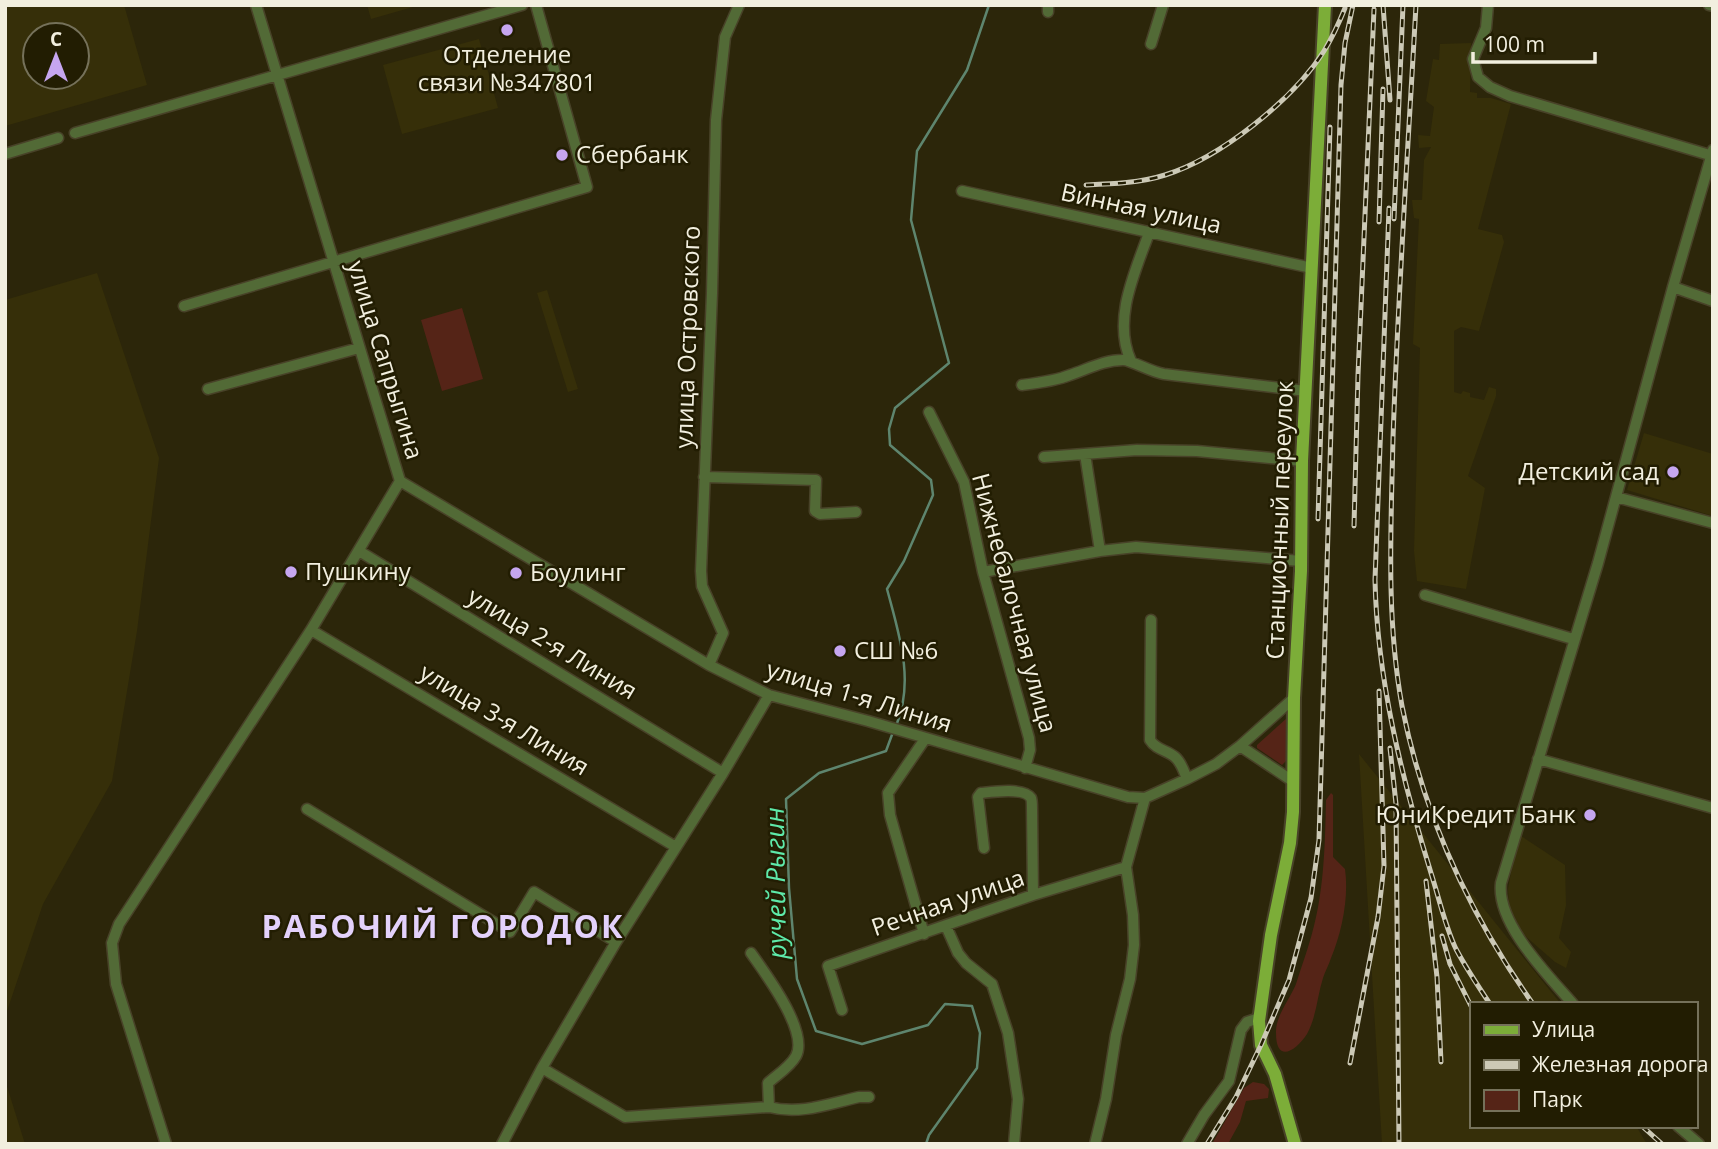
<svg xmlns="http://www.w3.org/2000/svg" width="1718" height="1149" font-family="'Open Sans',sans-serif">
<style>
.built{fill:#362f09;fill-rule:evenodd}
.green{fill:#552417}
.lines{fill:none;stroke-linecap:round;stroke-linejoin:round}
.stream{stroke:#5e856e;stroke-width:2.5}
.minor-casing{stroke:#484228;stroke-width:13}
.major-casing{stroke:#484228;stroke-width:16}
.minor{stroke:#526a36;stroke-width:10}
.major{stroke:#7cad38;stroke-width:12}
.rail-casing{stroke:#ccc9b6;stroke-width:5}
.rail{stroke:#221d02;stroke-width:2.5;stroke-dasharray:8;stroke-linecap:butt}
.poi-dot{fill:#c6a6f0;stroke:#221d02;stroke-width:2.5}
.labels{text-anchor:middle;stroke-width:5;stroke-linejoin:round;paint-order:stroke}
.poi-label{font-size:24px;fill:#f2efdf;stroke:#221d02;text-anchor:start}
.street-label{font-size:24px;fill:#f2efdf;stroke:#221d02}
.water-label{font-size:26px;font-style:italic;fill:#5eeaaa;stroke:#221d02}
.district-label{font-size:32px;font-weight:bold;letter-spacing:2px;fill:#e3d1fb;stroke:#221d02}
</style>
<rect width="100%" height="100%" fill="#2c260a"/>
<!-- built -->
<path class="built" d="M5 5H124L147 85 5 126ZM77 35V77H35V35Z
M367 5H420L371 19Z
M479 39 498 108 402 134 383 65Z
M1471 43 1470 92 1477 93V98H1491L1511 104 1478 229 1502 235 1504 242 1479 331 1461 327 1454 331V392L1461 394 1463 391 1470 393V397L1484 400 1489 387 1496 389V396L1468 476 1485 488 1466 589 1417 581 1414 551 1420 348 1413 344 1419 219 1414 218 1412 200H1422L1424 160 1431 147 1419 148 1418 135 1430 136 1434 107 1426 101 1433 59 1439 60 1440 44Z
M97 273 159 458 137 631 112 781 43 904 5 1017V300Z
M547 290 578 389 568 392 537 293Z
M1644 433 1713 454V516L1627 490Z
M1359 754 1561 1004H1471V1126H1636L1647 1144H1382Z
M1518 834 1565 865 1566 905 1559 938 1571 952 1566 968 1555 962 1523 934 1509 906 1508 889Z
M5 1080 25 1144H5Z"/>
<!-- green -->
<path class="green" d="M462 308 483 379 442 391 421 320Z
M1287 718 1289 719 1287 760 1282 765 1257 748V745Z
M1331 793 1333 795V857L1345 869C1349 897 1342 932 1331 958 1329 965 1325 971 1323 978 1317 997 1317 1015 1307 1034 1296 1051 1276 1064 1276 1033 1275 1017 1290 999 1296 984 1300 971 1305 957 1309 944 1324 897 1325 848 1326 800Z
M1253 1082 1264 1084 1269 1089 1268 1098 1246 1101 1240 1122 1228 1144H1212L1244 1088Z"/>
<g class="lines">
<!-- stream -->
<path class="stream" d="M896 726C915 681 899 634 887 589L904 561 933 495 931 480 890 445 889 429 895 408 949 363 911 220 917 151 967 70 989 5
M893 732 886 751 819 773 786 799 789 888 797 979 816 1031 862 1044 928 1025 945 1004 972 1006 980 1033 977 1068 929 1135 926 1144"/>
<!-- minor casing -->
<g class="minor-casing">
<path id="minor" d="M1488 5 1486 28 1473 59 1478 77 1490 87 1510 96 1713 156
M1709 5 1713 6
M1048 12V5
M1151 44 1163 5
M75 133 522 5
M5 154 58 138
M962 191 1312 268
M1673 287 1713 301
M184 306 587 187 536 5
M1131 361C1112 320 1135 272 1149 233
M1022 385C1038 383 1055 381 1070 375 1088 369 1104 360 1123 360 1131 360 1151 372 1164 374L1306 391
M208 389 359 348
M929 412 964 482 983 572 1029 738 1030 750 1025 768
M1085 454 1100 551
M1044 457 1137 450 1197 451 1302 461
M704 477 816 480 815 511 820 514 856 512
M400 481 709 665 769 695 868 721 1128 797 1145 798 1187 779 1216 764 1240 746 1294 782
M1616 497 1713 523
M359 551 723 773
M983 572 1100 551 1136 547 1301 561
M1425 595 1573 639
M1151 620 1150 740C1156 750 1167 750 1175 757 1182 763 1184 772 1187 779
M311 630 676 847
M709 665 723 633 702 586 701 571 712 293 716 120 725 37 739 5
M1240 746 1294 698
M1538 759 1713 808
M307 809 510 932 534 892 616 942
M984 848 978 797 981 793C991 792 1024 787 1031 798 1032 800 1032 806 1032 809L1033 895
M946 926 958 953 966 963 992 984 1008 1033 1018 1099 1014 1144
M924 934 890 815 888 793 925 739
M751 953C765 973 809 1031 796 1056 790 1067 777 1075 768 1083L769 1107
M1573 1004C1547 974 1496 923 1501 883L1598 563 1673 287 1713 150
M842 1010 828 966 1033 895 1126 867
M542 1068 625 1117 769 1107C800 1115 828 1104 859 1097H869
M1678 1126 1699 1144
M166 1144 116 984 112 943 119 924 311 630 400 481 256 5
M502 1144 542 1068 616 942 723 773 769 695
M1095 1144 1106 1099 1116 1035 1130 979 1134 945 1133 915 1126 867 1145 798
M1187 1144 1204 1115 1229 1081 1241 1030 1247 1022 1259 1018"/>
</g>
<!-- major casing -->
<g class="major-casing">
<path id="major" d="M1295 1144 1275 1074 1261 1045 1259 1021 1271 935 1290 843 1293 812 1294 698 1301 571 1302 461 1325 5"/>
</g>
<!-- minor -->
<use href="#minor" class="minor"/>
<!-- major -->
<use href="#major" class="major"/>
<!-- rail casing -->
<g class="rail-casing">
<path id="rail" d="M1383 5 1390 100
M1416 5C1408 149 1398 293 1393 438 1391 528 1386 618 1402 706 1423 814 1470 915 1533 1004
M1086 185C1112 184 1140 183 1165 175 1220 158 1293 100 1324 51 1332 38 1339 23 1345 8
M1389 208 1375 580C1377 679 1402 779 1431 873 1439 898 1445 926 1456 949 1466 968 1478 986 1490 1004
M1394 219 1403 5
M1379 222 1383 89
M1318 519 1330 127
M1354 526 1358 375 1374 9
M1390 748 1396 804 1399 1144
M1426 881 1437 977 1441 1062
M1442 936 1450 964 1471 1006
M1350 1063 1378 917 1384 866 1379 691
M1642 1126 1662 1144
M1207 1144 1236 1097 1261 1045 1289 980 1311 898 1319 840 1341 85 1345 43 1353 5"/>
</g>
<!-- rail -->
<use href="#rail" class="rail"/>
</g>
<!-- markers -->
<g class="poi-dot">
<circle cx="507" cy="30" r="7"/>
<circle cx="562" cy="155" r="7"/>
<circle cx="1673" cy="472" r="7"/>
<circle cx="291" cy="572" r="7"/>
<circle cx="516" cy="573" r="7"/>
<circle cx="840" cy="651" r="7"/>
<circle cx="1590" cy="815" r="7"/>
</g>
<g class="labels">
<!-- poi labels -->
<g class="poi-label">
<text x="507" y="63" text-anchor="middle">Отделение<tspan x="507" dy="28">связи №347801</tspan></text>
<text x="576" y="163">Сбербанк</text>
<text x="1659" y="480" text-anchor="end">Детский сад</text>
<text x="305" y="580">Пушкину</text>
<text x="530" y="581">Боулинг</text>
<text x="854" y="659">СШ №6</text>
<text x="1576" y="823" text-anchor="end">ЮниКредит Банк</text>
</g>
<!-- street labels -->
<g class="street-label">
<text transform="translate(1141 209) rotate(12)" y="8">Винная улица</text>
<text transform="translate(688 337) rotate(-88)" y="8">улица Островского</text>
<text transform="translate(385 360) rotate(73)" y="8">улица Сапрыгина</text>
<text transform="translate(1280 520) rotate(-88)" y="8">Станционный переулок</text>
<text transform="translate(1014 603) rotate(75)" y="8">Нижнебалочная улица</text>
<text transform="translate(552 644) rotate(31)" y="8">улица 2-я Линия</text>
<text transform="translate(859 697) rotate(17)" y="8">улица 1-я Линия</text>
<text transform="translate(504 720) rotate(31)" y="8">улица 3-я Линия</text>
<text transform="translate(948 903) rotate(-19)" y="8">Речная улица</text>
</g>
<!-- water labels -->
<g class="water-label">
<text transform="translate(776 883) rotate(-91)" y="9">ручей Рыгин</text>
</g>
<!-- district labels -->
<g class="district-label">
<text x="443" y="938">РАБОЧИЙ ГОРОДОК</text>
</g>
</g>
<!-- border -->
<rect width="1718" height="1149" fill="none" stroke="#f2efdf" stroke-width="14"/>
<!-- legend -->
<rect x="1470" y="1002" width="228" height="126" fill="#221d02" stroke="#75715a" stroke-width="2"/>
<rect x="1484" y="1025" width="35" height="10" fill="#7cad38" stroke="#75715a" stroke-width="2"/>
<text x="1532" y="1037" font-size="21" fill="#f2efdf">Улица</text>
<rect x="1484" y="1060" width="35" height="10" fill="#ccc9b6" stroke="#75715a" stroke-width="2"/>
<text x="1532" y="1072" font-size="21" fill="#f2efdf">Железная дорога</text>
<rect x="1484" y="1090" width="35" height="21" fill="#552417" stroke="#75715a" stroke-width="2"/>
<text x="1532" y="1107" font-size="21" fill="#f2efdf">Парк</text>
<!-- north arrow -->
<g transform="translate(56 56)"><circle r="33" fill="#221d02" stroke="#75715a" stroke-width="2"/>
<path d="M0-5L12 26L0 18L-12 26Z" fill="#c6a6f0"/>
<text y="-10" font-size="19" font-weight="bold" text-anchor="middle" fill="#f2efdf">С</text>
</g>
<!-- scale -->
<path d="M1473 52v10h122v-10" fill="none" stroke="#f2efdf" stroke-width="3.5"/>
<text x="1484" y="52" font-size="21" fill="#f2efdf" stroke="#221d02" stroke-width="5" paint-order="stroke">100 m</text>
</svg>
